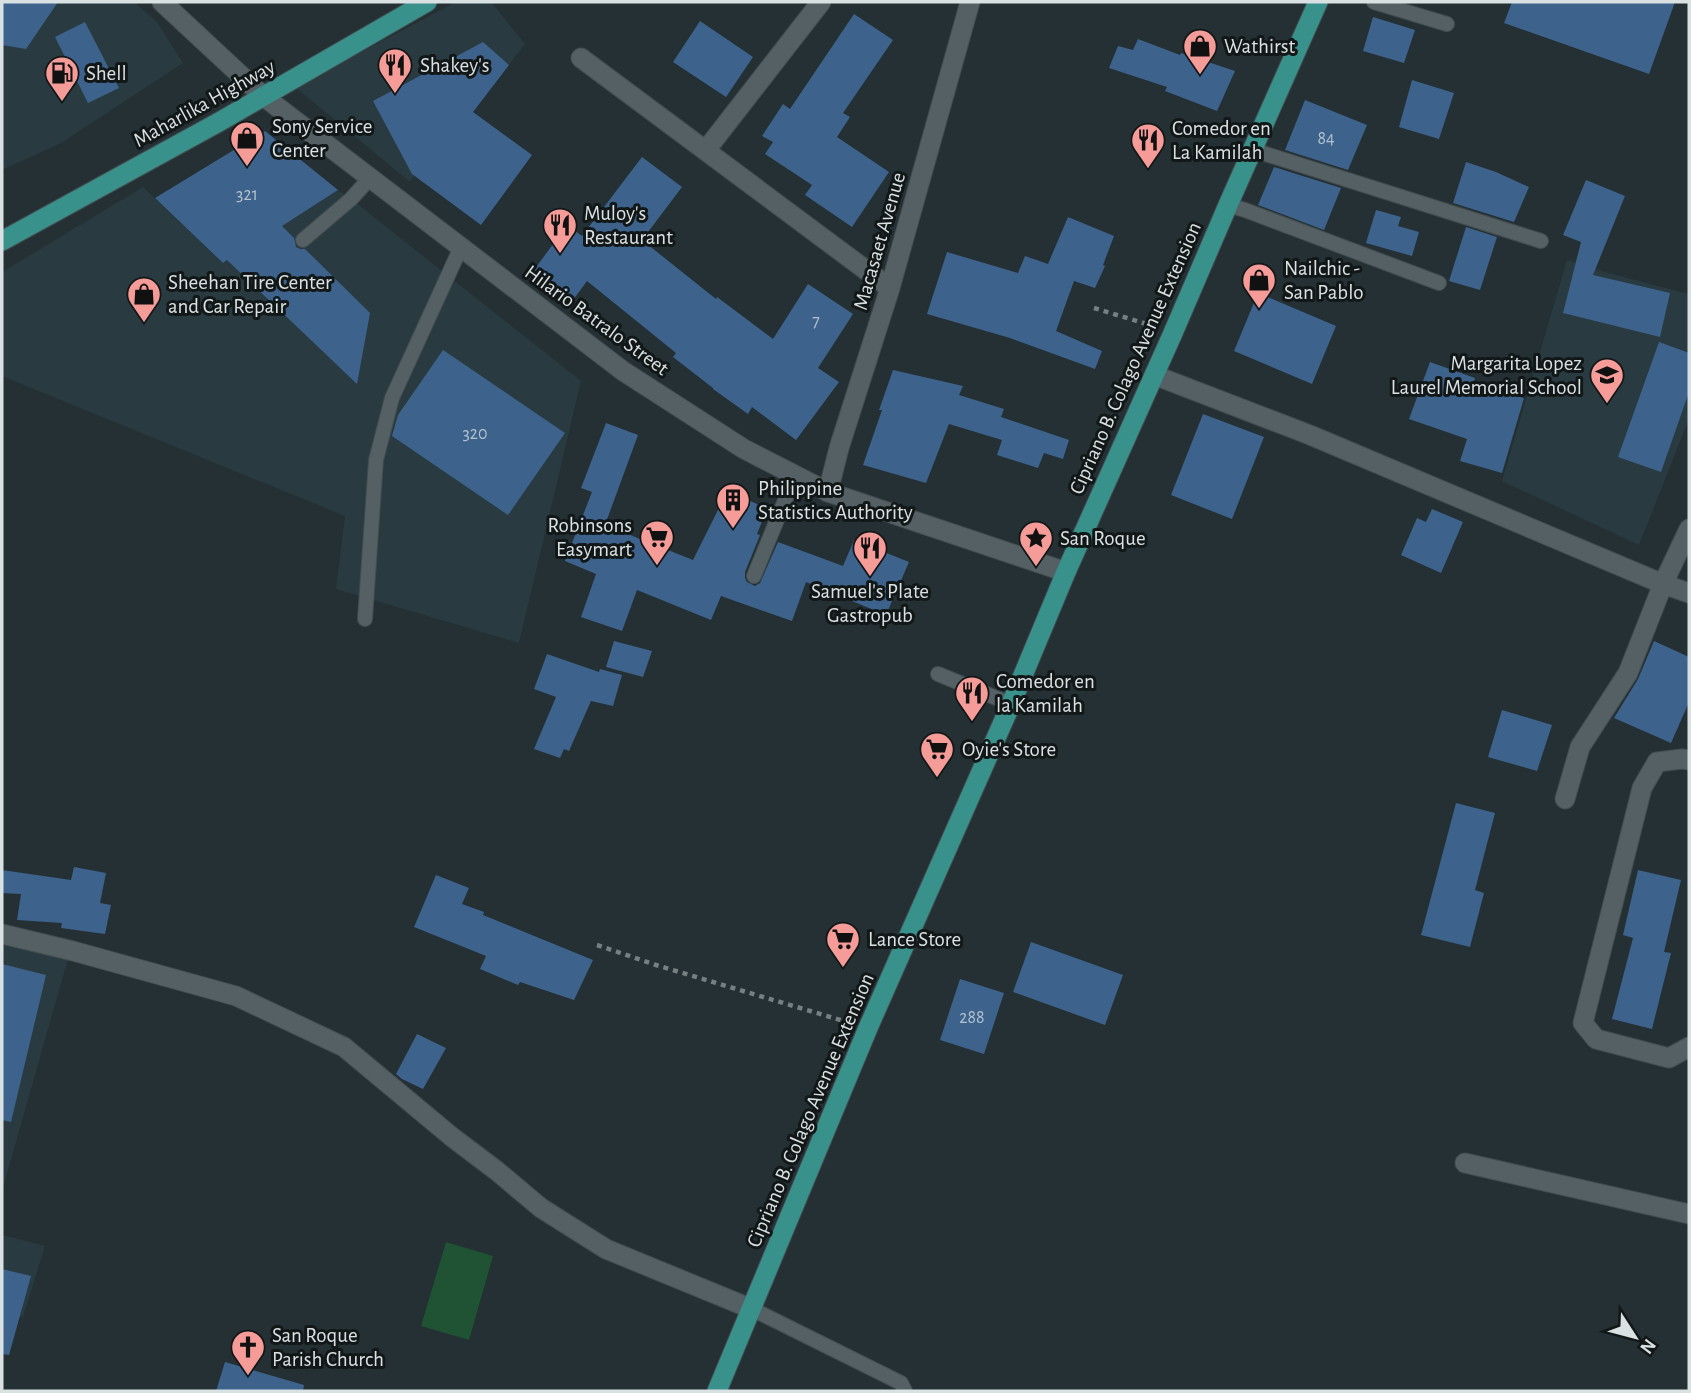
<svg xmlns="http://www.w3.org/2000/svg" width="1691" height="1393" font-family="'Alegreya Sans',sans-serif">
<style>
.built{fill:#293b41}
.green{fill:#1f5333}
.building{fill:#3d638d}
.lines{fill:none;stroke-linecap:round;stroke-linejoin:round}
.service-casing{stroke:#424c4f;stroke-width:16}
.minor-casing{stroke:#424c4f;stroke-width:21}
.tertiary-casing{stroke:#424c4f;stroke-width:21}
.primary-casing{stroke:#424c4f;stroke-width:21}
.path{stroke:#767f82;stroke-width:4.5;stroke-dasharray:5 5;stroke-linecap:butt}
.service{stroke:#546064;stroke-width:14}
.minor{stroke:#546064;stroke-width:19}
.tertiary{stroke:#546064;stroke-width:19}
.primary{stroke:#39918c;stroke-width:19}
.labels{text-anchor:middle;stroke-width:6;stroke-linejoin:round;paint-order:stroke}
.number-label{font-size:18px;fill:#b3c2ce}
.poi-label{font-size:21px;fill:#dae1e3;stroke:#121718;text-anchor:start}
.street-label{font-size:21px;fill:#dae1e3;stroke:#121718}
</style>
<rect width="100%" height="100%" fill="#243033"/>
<!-- built -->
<path class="built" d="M2 2H134L157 22 183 63 61 143 2 170Z
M456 2H491L525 44 478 105 472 102 410 182 295 87Z
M143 187 223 263 338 190 351 199 581 381 519 643 336 589 345 516 2 376V272Z
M1567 260 1612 274 1689 294V419L1639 545 1502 481Z
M2 942 68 959 2 1191Z
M2 1235 45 1246 23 1317 2 1311Z"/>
<!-- green -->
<path class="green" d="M446 1242 493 1256 469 1340 421 1326Z"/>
<!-- building -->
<path class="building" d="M2 2H58L26 49 2 45Z
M1512 2H1675L1649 74 1504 23Z
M854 14 893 40 843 113 850 117 837 137 889 172 852 227 805 195 812 185 765 154 773 142 762 136 783 104 790 109Z
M1373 17 1415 30 1404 63 1363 51Z
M700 21 753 57 726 97 673 62Z
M85 22 119 88 88 103 55 37Z
M1138 39 1180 55 1181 53 1235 71 1217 111 1165 91 1167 87 1109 68 1118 46 1133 50Z
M483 42 509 65 473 112 532 155 481 225 412 174 373 101Z
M1412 80 1454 93 1439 139 1399 127Z
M1305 100 1367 125 1348 170 1285 150Z
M265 131 338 190 282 226 294 238 296 247 300 249H305L370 313 357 384 227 260 223 263 155 198Z
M642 157 682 187 642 240 716 299 717 297 773 339 808 284 853 314 818 368 839 382 796 440 752 407 748 414 713 389V388L673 357 676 353 587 281 573 300 534 270 567 225 582 236Z
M1466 162 1496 172 1529 187 1514 222 1453 203Z
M1274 167 1341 188 1324 230 1258 205Z
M1586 180 1625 196 1593 275 1670 293 1660 337 1563 313 1581 242 1563 235Z
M1376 210 1401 217 1398 226 1419 232 1412 256 1366 243Z
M1068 217 1114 236 1103 265 1105 266 1095 288 1074 281 1056 331 1102 351 1095 369 1010 338 927 314 947 252 1018 273 1025 256 1048 264Z
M1466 227 1497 237 1480 290 1449 281Z
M1258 293 1336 326 1312 384 1234 351Z
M1659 342 1689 353V392L1661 472 1618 457Z
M443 350 565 433 508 515 392 436 398 415Z
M1430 362 1475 378 1473 384 1524 398 1502 473 1460 461 1467 439 1409 419Z
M893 370 963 386 959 395 1004 409 1001 417 1069 440 1063 459 1044 453 1038 468 997 455 1002 440 949 424 926 483 863 465 882 410H879Z
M1203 414 1264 437 1232 519 1171 495Z
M606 423 638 435 605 525 693 560 728 490 767 509 757 534 760 535 745 572V578L747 582 755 586 760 583 778 542 843 566 854 540 909 562 886 615 806 582 792 621 721 596 711 620 637 590 622 631 581 617 596 574 565 561 592 492 581 488Z
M1432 509 1463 522 1441 573 1401 555 1417 518 1426 522Z
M614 641 652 651 643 677 606 667Z
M1654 641 1689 657V702L1671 743 1614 718 1638 679Z
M547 654 599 672 600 669 622 675 613 706 591 701 569 751 564 749 560 758 534 749 556 697 534 689Z
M1502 710 1552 725 1537 771 1488 757Z
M1456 803 1495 813 1475 890 1484 893 1470 947 1421 935Z
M74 867 106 873 100 903 111 905 105 934 61 928 62 923 17 920 21 894 2 893V870L71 880Z
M1638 870 1681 880 1664 952 1671 953 1652 1029 1612 1019 1633 938 1623 935Z
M436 875 469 888 462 904 484 912 483 915 593 960 574 1000 520 982 518 985 480 969 486 956 414 927Z
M1031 942 1123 975 1105 1025 1013 992Z
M2 964 46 975 11 1122 2 1120Z
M960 979 1004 993 984 1054 940 1040Z
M417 1034 446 1048 423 1089 402 1079 396 1074Z
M2 1269 31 1276 9 1355 2 1354Z
M225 1362 304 1385 303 1391H216Z"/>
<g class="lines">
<!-- service casing -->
<g class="service-casing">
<path id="service" d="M1374 2 1447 24
M1253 150 1541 241
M1228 205 1245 210 1439 283
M303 240 351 199 371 177
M754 576 795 476
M365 619 376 460 392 398 461 247
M938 674 1011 704
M752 1309 901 1383 905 1391"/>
</g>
<!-- minor casing -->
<g class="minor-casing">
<path id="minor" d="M581 58 890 288
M706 150 821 2
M1154 375 1310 435 1663 584 1689 593
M828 492 839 448 890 288 970 2
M1689 760 1682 759 1657 762 1642 788 1583 1023 1596 1039 1669 1058 1689 1047
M1565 799 1580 747 1628 673 1663 584 1689 529
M2 934 73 951 236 996 344 1047 452 1137 497 1171 541 1208 606 1249 752 1309
M1465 1163 1689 1214"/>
</g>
<!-- tertiary casing -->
<g class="tertiary-casing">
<path id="tertiary" d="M162 2 263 96 623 371 744 449 828 492 1066 572"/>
</g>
<!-- primary casing -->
<g class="primary-casing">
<path id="primary" d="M2 241 219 122 427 2
M717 1391 868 1028 1011 704 1066 572 1173 333 1228 205 1318 2"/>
</g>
<!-- path -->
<path class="path" d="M1094 308 1150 325
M597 945 656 965 847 1022"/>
<!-- service -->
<use href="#service" class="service"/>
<!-- minor -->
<use href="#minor" class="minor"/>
<!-- tertiary -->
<use href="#tertiary" class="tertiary"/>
<!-- primary -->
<use href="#primary" class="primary"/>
</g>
<!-- icons -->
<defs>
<g id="shop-pin" transform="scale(1.75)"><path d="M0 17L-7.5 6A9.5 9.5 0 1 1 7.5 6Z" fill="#f59b98" stroke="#121718"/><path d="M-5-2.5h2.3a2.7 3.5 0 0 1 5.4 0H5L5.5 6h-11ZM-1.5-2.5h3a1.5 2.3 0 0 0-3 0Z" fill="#111"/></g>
<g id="restaurant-pin" transform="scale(1.75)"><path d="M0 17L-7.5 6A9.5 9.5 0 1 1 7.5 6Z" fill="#f59b98" stroke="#121718"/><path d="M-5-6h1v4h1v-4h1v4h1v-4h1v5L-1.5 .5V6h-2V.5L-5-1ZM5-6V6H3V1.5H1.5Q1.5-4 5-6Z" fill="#111"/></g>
<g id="fuel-pin" transform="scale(1.75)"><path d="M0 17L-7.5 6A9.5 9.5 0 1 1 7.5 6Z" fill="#f59b98" stroke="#121718"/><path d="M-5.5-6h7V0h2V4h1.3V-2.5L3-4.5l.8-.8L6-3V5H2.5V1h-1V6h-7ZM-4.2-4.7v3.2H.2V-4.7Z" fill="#111"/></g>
<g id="school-pin" transform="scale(1.75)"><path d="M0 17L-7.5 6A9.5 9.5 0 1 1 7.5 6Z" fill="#f59b98" stroke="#121718"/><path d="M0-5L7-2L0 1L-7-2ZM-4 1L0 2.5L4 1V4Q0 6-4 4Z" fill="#111"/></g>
<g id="building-pin" transform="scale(1.75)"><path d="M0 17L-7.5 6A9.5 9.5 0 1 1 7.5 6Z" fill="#f59b98" stroke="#121718"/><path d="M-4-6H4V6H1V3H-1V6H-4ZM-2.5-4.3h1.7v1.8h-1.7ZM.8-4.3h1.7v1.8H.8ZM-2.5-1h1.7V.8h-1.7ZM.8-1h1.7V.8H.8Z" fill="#111"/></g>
<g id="supermarket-pin" transform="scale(1.75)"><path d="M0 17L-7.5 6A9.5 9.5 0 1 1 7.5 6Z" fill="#f59b98" stroke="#121718"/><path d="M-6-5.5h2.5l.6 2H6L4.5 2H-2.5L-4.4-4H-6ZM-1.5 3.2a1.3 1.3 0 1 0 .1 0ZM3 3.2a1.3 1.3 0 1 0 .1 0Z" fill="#111"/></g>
<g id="sight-pin" transform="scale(1.75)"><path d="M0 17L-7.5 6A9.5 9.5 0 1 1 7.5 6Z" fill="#f59b98" stroke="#121718"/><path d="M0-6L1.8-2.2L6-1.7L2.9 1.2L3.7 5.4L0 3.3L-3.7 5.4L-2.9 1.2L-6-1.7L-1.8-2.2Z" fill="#111"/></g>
<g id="church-pin" transform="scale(1.75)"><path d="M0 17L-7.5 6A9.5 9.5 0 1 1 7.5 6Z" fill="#f59b98" stroke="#121718"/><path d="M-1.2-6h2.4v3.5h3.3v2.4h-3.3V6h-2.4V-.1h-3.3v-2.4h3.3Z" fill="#111"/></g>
</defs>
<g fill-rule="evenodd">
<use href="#shop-pin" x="1200" y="46"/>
<use href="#restaurant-pin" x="395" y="65"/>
<use href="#fuel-pin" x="62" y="73"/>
<use href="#shop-pin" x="247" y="138"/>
<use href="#restaurant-pin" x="1148" y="140"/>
<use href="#restaurant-pin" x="560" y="225"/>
<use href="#shop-pin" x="1259" y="280"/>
<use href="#shop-pin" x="144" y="294"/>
<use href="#school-pin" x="1607" y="375"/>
<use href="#building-pin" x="733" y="500"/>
<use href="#supermarket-pin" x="657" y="537"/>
<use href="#sight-pin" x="1036" y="538"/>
<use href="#restaurant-pin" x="870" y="548"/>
<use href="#restaurant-pin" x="972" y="693"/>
<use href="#supermarket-pin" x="937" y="749"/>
<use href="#supermarket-pin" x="843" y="939"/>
<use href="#church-pin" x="248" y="1347"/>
</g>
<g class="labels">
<!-- number labels -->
<g class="number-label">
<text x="1326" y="144">84</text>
<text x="247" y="200">321</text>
<text x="816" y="327">7</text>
<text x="475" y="439">320</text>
<text x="972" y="1023">288</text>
</g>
<!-- poi labels -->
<g class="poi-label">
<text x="1224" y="53">Wathirst</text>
<text x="420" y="72">Shakey's</text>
<text x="86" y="80">Shell</text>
<text x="272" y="133">Sony Service<tspan x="272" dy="24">Center</tspan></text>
<text x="1172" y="135">Comedor en<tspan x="1172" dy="24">La Kamilah</tspan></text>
<text x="584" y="220">Muloy's<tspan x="584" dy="24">Restaurant</tspan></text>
<text x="1284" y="275">Nailchic -<tspan x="1284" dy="24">San Pablo</tspan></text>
<text x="168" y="289">Sheehan Tire Center<tspan x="168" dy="24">and Car Repair</tspan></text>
<text x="1582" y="370" text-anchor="end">Margarita Lopez<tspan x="1582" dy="24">Laurel Memorial School</tspan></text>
<text x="758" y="495">Philippine<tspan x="758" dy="24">Statistics Authority</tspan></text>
<text x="632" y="532" text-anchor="end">Robinsons<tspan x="632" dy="24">Easymart</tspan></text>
<text x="1060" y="545">San Roque</text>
<text x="870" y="598" text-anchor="middle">Samuel's Plate<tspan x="870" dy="24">Gastropub</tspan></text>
<text x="996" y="688">Comedor en<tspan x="996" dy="24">la Kamilah</tspan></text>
<text x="962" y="756">Oyie's Store</text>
<text x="868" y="946">Lance Store</text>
<text x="272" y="1342">San Roque<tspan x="272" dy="24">Parish Church</tspan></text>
</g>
<!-- street labels -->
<g class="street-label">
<text transform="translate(204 103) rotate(-29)" y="7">Maharlika Highway</text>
<text transform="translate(879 241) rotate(-74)" y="7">Macasaet Avenue</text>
<text transform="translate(597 320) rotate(36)" y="7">Hilario Batralo Street</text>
<text transform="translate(1135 358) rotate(-66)" y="7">Cipriano B. Colago Avenue Extension</text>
<text transform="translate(810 1110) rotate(-67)" y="7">Cipriano B. Colago Avenue Extension</text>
</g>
</g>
<!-- border -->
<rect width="1691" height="1393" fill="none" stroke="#dae1e3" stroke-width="7"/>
<!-- north arrow -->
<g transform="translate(1635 1337) rotate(126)" stroke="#121718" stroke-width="5" paint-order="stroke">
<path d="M0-5L12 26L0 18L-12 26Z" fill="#dae1e3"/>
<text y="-10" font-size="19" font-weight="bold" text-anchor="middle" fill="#dae1e3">N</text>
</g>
</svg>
